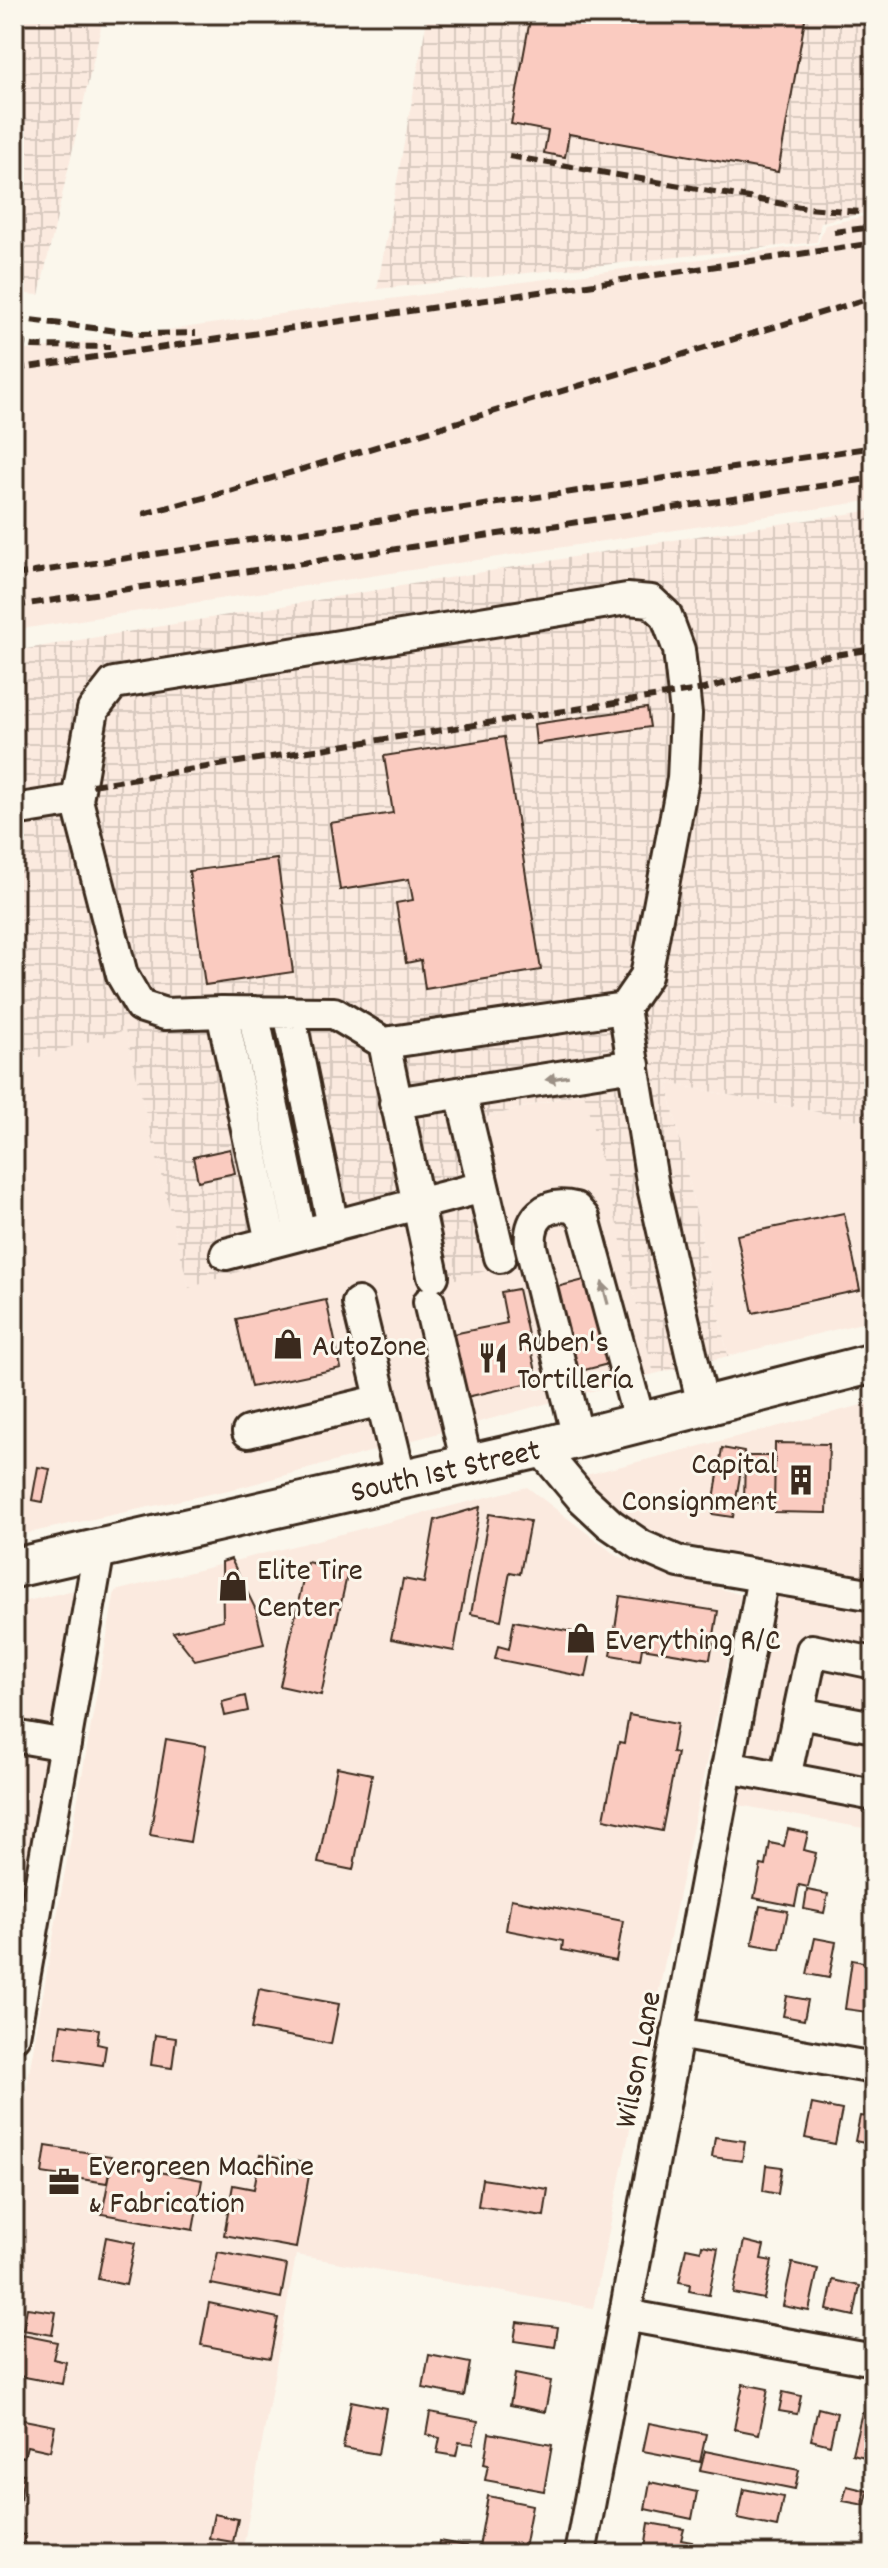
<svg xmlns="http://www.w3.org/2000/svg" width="888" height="2568" font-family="Dekko,sans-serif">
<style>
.built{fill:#fbeadf}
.industrial{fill:url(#industrial-grid)}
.building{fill:#facbc0;stroke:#3b2a1e;stroke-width:2}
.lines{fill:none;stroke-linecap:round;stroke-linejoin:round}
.minor-casing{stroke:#3b2a1e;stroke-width:36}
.major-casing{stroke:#3b2a1e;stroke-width:44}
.minor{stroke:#fbf7ec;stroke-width:30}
.major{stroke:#fbf7ec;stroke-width:38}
.rail{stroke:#3b2a1e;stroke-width:6;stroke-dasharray:12 6;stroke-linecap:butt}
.oneway{fill:#9b9085}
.labels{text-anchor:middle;stroke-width:6;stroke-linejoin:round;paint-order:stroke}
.poi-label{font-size:32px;fill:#3b2a1e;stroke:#fbf7ec;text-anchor:start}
.street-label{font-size:32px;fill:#3b2a1e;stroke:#fbf7ec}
</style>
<defs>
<pattern id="industrial-grid" width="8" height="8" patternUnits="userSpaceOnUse" patternTransform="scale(2)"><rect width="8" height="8" fill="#fbeadf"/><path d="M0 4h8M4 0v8" fill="none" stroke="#d8c9bf"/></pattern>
</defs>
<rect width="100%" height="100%" fill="#fbf7ec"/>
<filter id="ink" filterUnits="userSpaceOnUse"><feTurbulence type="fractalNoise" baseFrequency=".0125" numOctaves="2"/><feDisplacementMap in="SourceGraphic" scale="16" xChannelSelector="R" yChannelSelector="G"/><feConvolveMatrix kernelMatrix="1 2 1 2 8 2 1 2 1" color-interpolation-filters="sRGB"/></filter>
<g filter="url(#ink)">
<!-- built -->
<path class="built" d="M874 214V500L14 630V352L343 305 818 244 825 225Z
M125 1029 189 1287 475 1120 585 1092 654 1374 242 1487 14 1536V1065Z
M667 1083 874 1123V1320L728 1356Z
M874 1402V1830L739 1805 783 1563 657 1540 631 1527 582 1476Z
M527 1487 617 1556 741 1595 593 2308 296 2255 242 2554H14V2157L115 1591Z
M83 1588 14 1946V1604Z"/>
<!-- industrial -->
<path class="industrial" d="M14 14H104L39 295 14 293Z
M428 14H874V211L821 222 817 242 377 289Z
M874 510V1123L667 1083 728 1356 654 1374 584 1092 475 1120 512 1264 433 1285 416 1213 189 1288 125 1030 14 1065V651L698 536Z"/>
<!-- building -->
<path class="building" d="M531 14H806L778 172 569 134 565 157 544 153 548 131 511 124Z
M647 708 650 727 536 744 534 724Z
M504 737 541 970 425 989 421 960 406 963 396 903 413 900 409 879 340 890 330 823 393 813 384 756Z
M277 859 293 972 205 985 189 871Z
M230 1149 235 1173 198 1181 193 1157Z
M844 1213 860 1290 753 1313 737 1235Z
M588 1279 608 1364 573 1373 553 1288Z
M518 1289 538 1381 462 1398 448 1335 507 1323 501 1292Z
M326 1300 341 1368 251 1387 236 1319Z
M775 1443 829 1444 827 1513 774 1512Z
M722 1448 744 1452 733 1517 712 1514Z
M745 1456H775L774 1503 744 1502Z
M38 1467 50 1469 43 1502 32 1500Z
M480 1507 454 1651 391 1639 403 1579 424 1583 435 1520Z
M489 1514 530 1521 520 1574 510 1572 501 1620 471 1614Z
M231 1559 256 1610 264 1644 195 1660 173 1632 223 1620 222 1562Z
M307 1562 348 1571 321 1695 280 1686Z
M620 1596 718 1611 710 1659 642 1648 640 1660 611 1655Z
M514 1621 594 1636 586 1677 495 1659 498 1646 509 1649Z
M245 1696 248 1711 225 1716 222 1702Z
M629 1715 677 1724 672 1752 677 1753 662 1831 604 1819 619 1742 624 1743Z
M166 1739 206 1746 190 1842 150 1835Z
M337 1767 372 1774 353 1870 318 1863Z
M788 1829 808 1833 804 1850 816 1853 808 1887 799 1885 795 1906 754 1898 761 1865 766 1866 770 1843 784 1846Z
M807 1890 828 1894 824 1913 804 1909Z
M511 1899 623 1921 616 1961 562 1950 563 1941 506 1930Z
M760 1906 788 1911 780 1949 752 1944Z
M815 1938 836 1942 829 1978 807 1974Z
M852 1960 874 1964 867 2012 845 2009Z
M259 1989 339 2004 331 2044 251 2029Z
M787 1996 808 2000 804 2020 783 2016Z
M61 2024 99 2029 97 2044 106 2046 103 2065 56 2058Z
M155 2035 176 2038 172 2068 151 2065Z
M812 2104 842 2110 835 2144 805 2138Z
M860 2116 874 2118V2145L855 2141Z
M715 2137 745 2141 742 2161 712 2157Z
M46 2146 111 2156 107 2183 42 2173Z
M260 2155 311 2164 296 2248 224 2235 233 2185 254 2189Z
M112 2163 202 2180 193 2230 102 2214Z
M766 2165 782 2167 778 2194 763 2191Z
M482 2179 548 2189 544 2216 478 2206Z
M106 2237 135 2243 126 2285 98 2279Z
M744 2241 764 2246 761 2259 772 2261 764 2299 733 2293Z
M702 2245 718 2248 709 2295 689 2291 690 2284 679 2282 686 2248 701 2251Z
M218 2252 287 2265 281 2298 211 2284Z
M792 2263 818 2269 809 2311 783 2306Z
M833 2280 860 2286 854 2316 827 2310Z
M209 2303 278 2318 270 2358 201 2345Z
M27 2308 56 2312 52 2335 23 2330Z
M517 2322 558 2327 555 2347 514 2341Z
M22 2335 57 2342 53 2359 66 2362 62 2384 14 2375Z
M429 2355 470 2363 464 2396 423 2388Z
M515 2374 551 2381 545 2412 510 2405Z
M743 2384 768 2389 759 2434 734 2429Z
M783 2392 801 2396 797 2414 779 2411Z
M351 2401 386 2408 378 2454 343 2448Z
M818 2408 837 2413 830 2445 811 2440Z
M430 2412 478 2421 473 2444 459 2442 456 2456 437 2453 440 2438 426 2435Z
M862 2412 874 2415V2459L852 2454Z
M14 2418 55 2426 50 2451 27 2446 24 2457 14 2455Z
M649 2423 706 2434 700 2462 643 2451Z
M489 2433 552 2445 544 2491 485 2480 488 2465 484 2464Z
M705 2451 799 2470 795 2489 700 2470Z
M14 2473 24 2474 19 2508 14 2507Z
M650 2482 697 2492 692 2519 645 2509Z
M847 2486 868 2491 865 2505 843 2501Z
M744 2489 783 2497 777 2527 738 2519Z
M488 2496 532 2505 523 2554 479 2547Z
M214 2514 238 2519 233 2542 209 2538Z
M14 2515 20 2516 17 2534 25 2535 21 2554H14Z
M649 2523 684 2529 681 2540 692 2542 689 2554 645 2548Z
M439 2541 467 2546 465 2554H437Z"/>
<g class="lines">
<!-- minor casing -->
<g class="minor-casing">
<path id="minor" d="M77 800 122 975 140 1006 165 1014 222 1012 334 1013 384 1043 624 1008
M14 810 77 800 93 710 114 683 627 599 651 601 666 615 679 650 686 714 683 779 646 976 624 1008 653 1187 703 1406
M222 1012 271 1242
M253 1012 300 1234
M289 1012 333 1226
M384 1043 433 1276
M461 1093 500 1257
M395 1103 634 1065
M226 1254 483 1187
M429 1302 467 1464
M358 1303 401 1480
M248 1432 382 1400
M578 1438 531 1247C528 1218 545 1201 575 1208L584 1218 640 1423
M540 1448 581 1497 610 1524 642 1546 679 1562 874 1595
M799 1713 874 1727
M14 1736 65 1745
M727 1767 874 1795
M785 1778 812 1650 874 1663
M677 2033 874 2068
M14 2036 99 1549
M625 2315 874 2360
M580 2554 763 1577"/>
</g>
<!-- major casing -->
<g class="major-casing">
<path id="major" d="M14 1568 540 1448 874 1363"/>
</g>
<!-- minor -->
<use href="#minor" class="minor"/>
<!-- major -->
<use href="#major" class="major"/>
<!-- rail -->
<path class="rail" d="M509 156 806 208 874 213
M834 232 874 227
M14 318 142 334 196 333
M14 342 33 346 110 347
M14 369 874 243
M143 514 226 492 874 297
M14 575 874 447
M14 606 874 478
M92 785 704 689 821 657 874 649"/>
</g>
<!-- one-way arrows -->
<defs><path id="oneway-solid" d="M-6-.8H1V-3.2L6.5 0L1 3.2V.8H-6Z" transform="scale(2)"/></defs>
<g class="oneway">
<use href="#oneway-solid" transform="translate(557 1078) rotate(171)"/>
<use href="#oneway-solid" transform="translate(605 1293) rotate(-105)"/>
</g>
</g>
<!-- icons -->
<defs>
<g id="shop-bare" transform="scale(2.4)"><path d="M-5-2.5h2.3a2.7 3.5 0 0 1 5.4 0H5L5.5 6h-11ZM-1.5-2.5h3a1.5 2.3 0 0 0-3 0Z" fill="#3b2a1e" stroke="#fbf7ec" stroke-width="2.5" paint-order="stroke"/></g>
<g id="restaurant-bare" transform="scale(2.4)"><path d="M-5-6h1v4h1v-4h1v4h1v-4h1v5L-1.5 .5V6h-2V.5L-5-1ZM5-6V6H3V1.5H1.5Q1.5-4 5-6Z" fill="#3b2a1e" stroke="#fbf7ec" stroke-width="2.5" paint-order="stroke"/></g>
<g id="building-bare" transform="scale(2.4)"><path d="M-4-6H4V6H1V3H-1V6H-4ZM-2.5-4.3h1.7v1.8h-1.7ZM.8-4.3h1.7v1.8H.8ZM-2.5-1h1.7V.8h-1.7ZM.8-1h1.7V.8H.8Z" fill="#3b2a1e" stroke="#fbf7ec" stroke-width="2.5" paint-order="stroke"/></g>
<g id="office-bare" transform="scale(2.4)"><path d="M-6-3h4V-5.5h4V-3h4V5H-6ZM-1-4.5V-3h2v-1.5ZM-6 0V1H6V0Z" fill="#3b2a1e" stroke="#fbf7ec" stroke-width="2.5" paint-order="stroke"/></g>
</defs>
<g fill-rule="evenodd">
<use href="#shop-bare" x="288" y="1344"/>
<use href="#restaurant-bare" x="493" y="1358"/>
<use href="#building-bare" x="801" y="1480"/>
<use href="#shop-bare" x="233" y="1586"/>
<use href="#shop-bare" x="581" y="1638"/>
<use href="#office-bare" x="64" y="2182"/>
</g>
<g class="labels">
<!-- poi labels -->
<g class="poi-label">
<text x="517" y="1351">Ruben's<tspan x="517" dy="37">Tortillería</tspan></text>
<text x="312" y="1355">AutoZone</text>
<text x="777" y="1473" text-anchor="end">Capital<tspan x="777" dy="37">Consignment</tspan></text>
<text x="257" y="1579">Elite Tire<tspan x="257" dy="37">Center</tspan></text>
<text x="605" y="1649">Everything R/C</text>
<text x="88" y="2175">Evergreen Machine<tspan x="88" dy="37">&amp; Fabrication</tspan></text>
</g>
<!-- street labels -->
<g class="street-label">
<text transform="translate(445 1469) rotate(-13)" y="11">South 1st Street</text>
<text transform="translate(636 2059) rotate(-79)" y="11">Wilson Lane</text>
</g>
</g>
<!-- margin -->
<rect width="888" height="2568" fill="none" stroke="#fbf7ec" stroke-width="48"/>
<rect x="24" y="24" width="840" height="2520" fill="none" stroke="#3b2a1e" stroke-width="3" filter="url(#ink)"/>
</svg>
